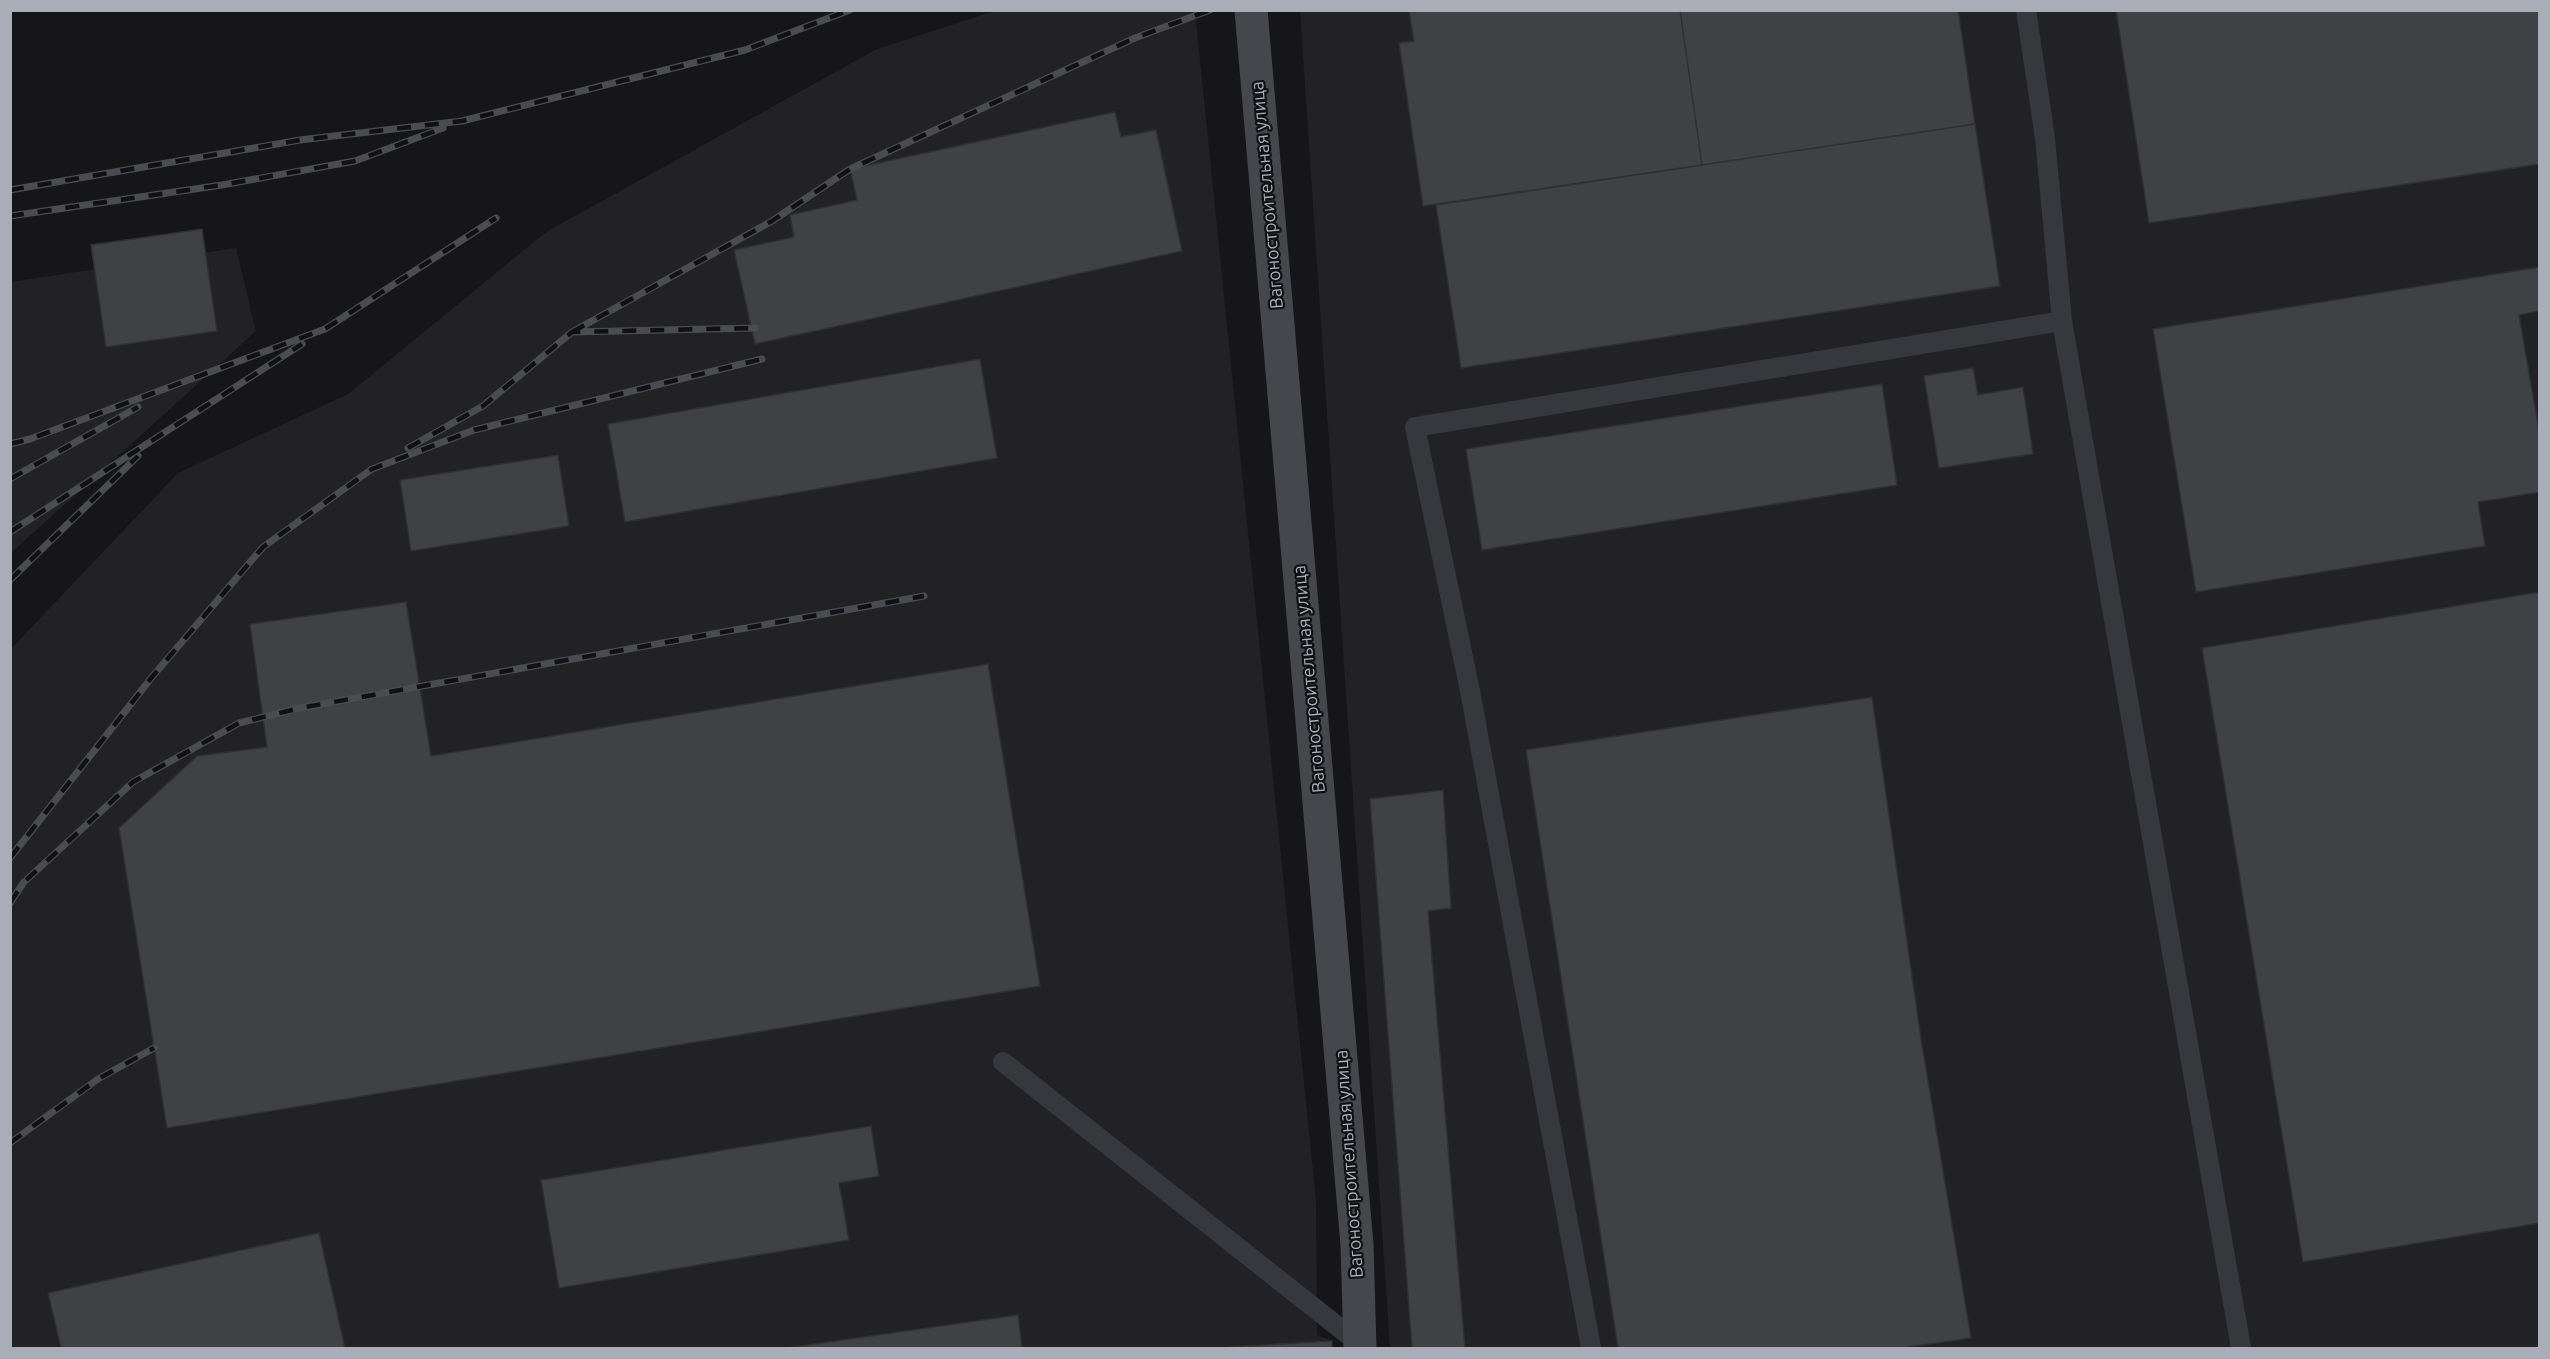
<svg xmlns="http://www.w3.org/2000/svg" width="2550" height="1359" font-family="Ubuntu,sans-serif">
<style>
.built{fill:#222225}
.building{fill:#404145;stroke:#303034;stroke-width:1.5}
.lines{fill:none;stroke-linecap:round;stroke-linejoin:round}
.service{stroke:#37383d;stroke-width:20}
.secondary{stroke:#45474d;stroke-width:33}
.rail-casing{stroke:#4a4c52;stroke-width:7}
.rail{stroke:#111113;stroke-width:4.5;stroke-dasharray:14;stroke-linecap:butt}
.labels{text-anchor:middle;stroke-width:4.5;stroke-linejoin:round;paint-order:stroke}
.street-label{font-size:18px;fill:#a8adb8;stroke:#111113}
</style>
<rect width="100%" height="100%" fill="#161618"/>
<!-- built -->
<path class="built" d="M995 11H1195L1316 1201 1317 1335 1332 1341V1348H11L10 650 178 473 348 394 546 232 877 49Z
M1300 11H2539V1348H1390Z
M236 248 256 331 11 553 10 282Z"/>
<!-- building -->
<path class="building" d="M1409 10H1680L1702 165 1423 206 1399 43 1414 41Z
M1680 10H1958L1975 124 1702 165Z
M2116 10H2540V164L2149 223Z
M1115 112 1121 137 1156 130 1182 251 755 344 734 250 794 237 790 215 857 200 850 169Z
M1975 124 2000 286 1461 368 1436 205Z
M202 229 217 331 106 347 91 245Z
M2540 267V311L2519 315 2540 436V492L2478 502 2485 546 2196 592 2153 329Z
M980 359 997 458 625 522 608 424Z
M1973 368 1978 395 2023 387 2033 454 1939 468 1924 376Z
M1882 384 1897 485 1482 550 1466 449Z
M558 455 569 526 411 551 400 480Z
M2540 592V1223L2303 1262 2202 648Z
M406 602 431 756 988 664 1040 986 167 1128 119 828 197 756 267 747 250 624Z
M1872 697 1921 1039 1971 1338 1902 1348H1618L1526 750Z
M1443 790 1451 908 1428 911 1465 1348H1412L1370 799Z
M871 1126 879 1176 839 1183 849 1240 559 1288 541 1180Z
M319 1233 345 1348H61L48 1293Z
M1018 1315 1022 1348H786Z
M1332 1341V1348H1228V1347Z"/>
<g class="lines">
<!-- service -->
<path class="service" d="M2026 10 2045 138 2062 321 2241 1348
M1003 1062 1360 1344
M1591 1348 1470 691 1415 427 2062 321"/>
<!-- secondary -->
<path class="secondary" d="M1251 10 1357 1245 1360 1348"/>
<!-- rail casing -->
<g class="rail-casing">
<path id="rail" d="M10 190 300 140 462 121 745 50 850 10
M10 216 222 185 355 161 443 128
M572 332 772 221 850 169 1135 38 1210 10
M10 444 30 439 325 329 496 218
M408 448 483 406 572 332 755 328
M10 479 138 407
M10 532 302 344
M10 580 138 456
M10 858 152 677 263 547 372 469 474 430 762 359
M10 903 24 882 133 782 239 723 300 708 924 596
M10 1143 98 1079 154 1048"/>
</g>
<!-- rail -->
<use href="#rail" class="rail"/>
</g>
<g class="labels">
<!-- street labels -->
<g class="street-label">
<text transform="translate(1267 195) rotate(-95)" y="6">Вагоностроительная улица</text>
<text transform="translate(1309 679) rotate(-95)" y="6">Вагоностроительная улица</text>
<text transform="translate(1349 1164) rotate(-94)" y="6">Вагоностроительная улица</text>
</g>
</g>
<!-- border -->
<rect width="2550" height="1359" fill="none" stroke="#a8adb8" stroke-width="24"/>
</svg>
